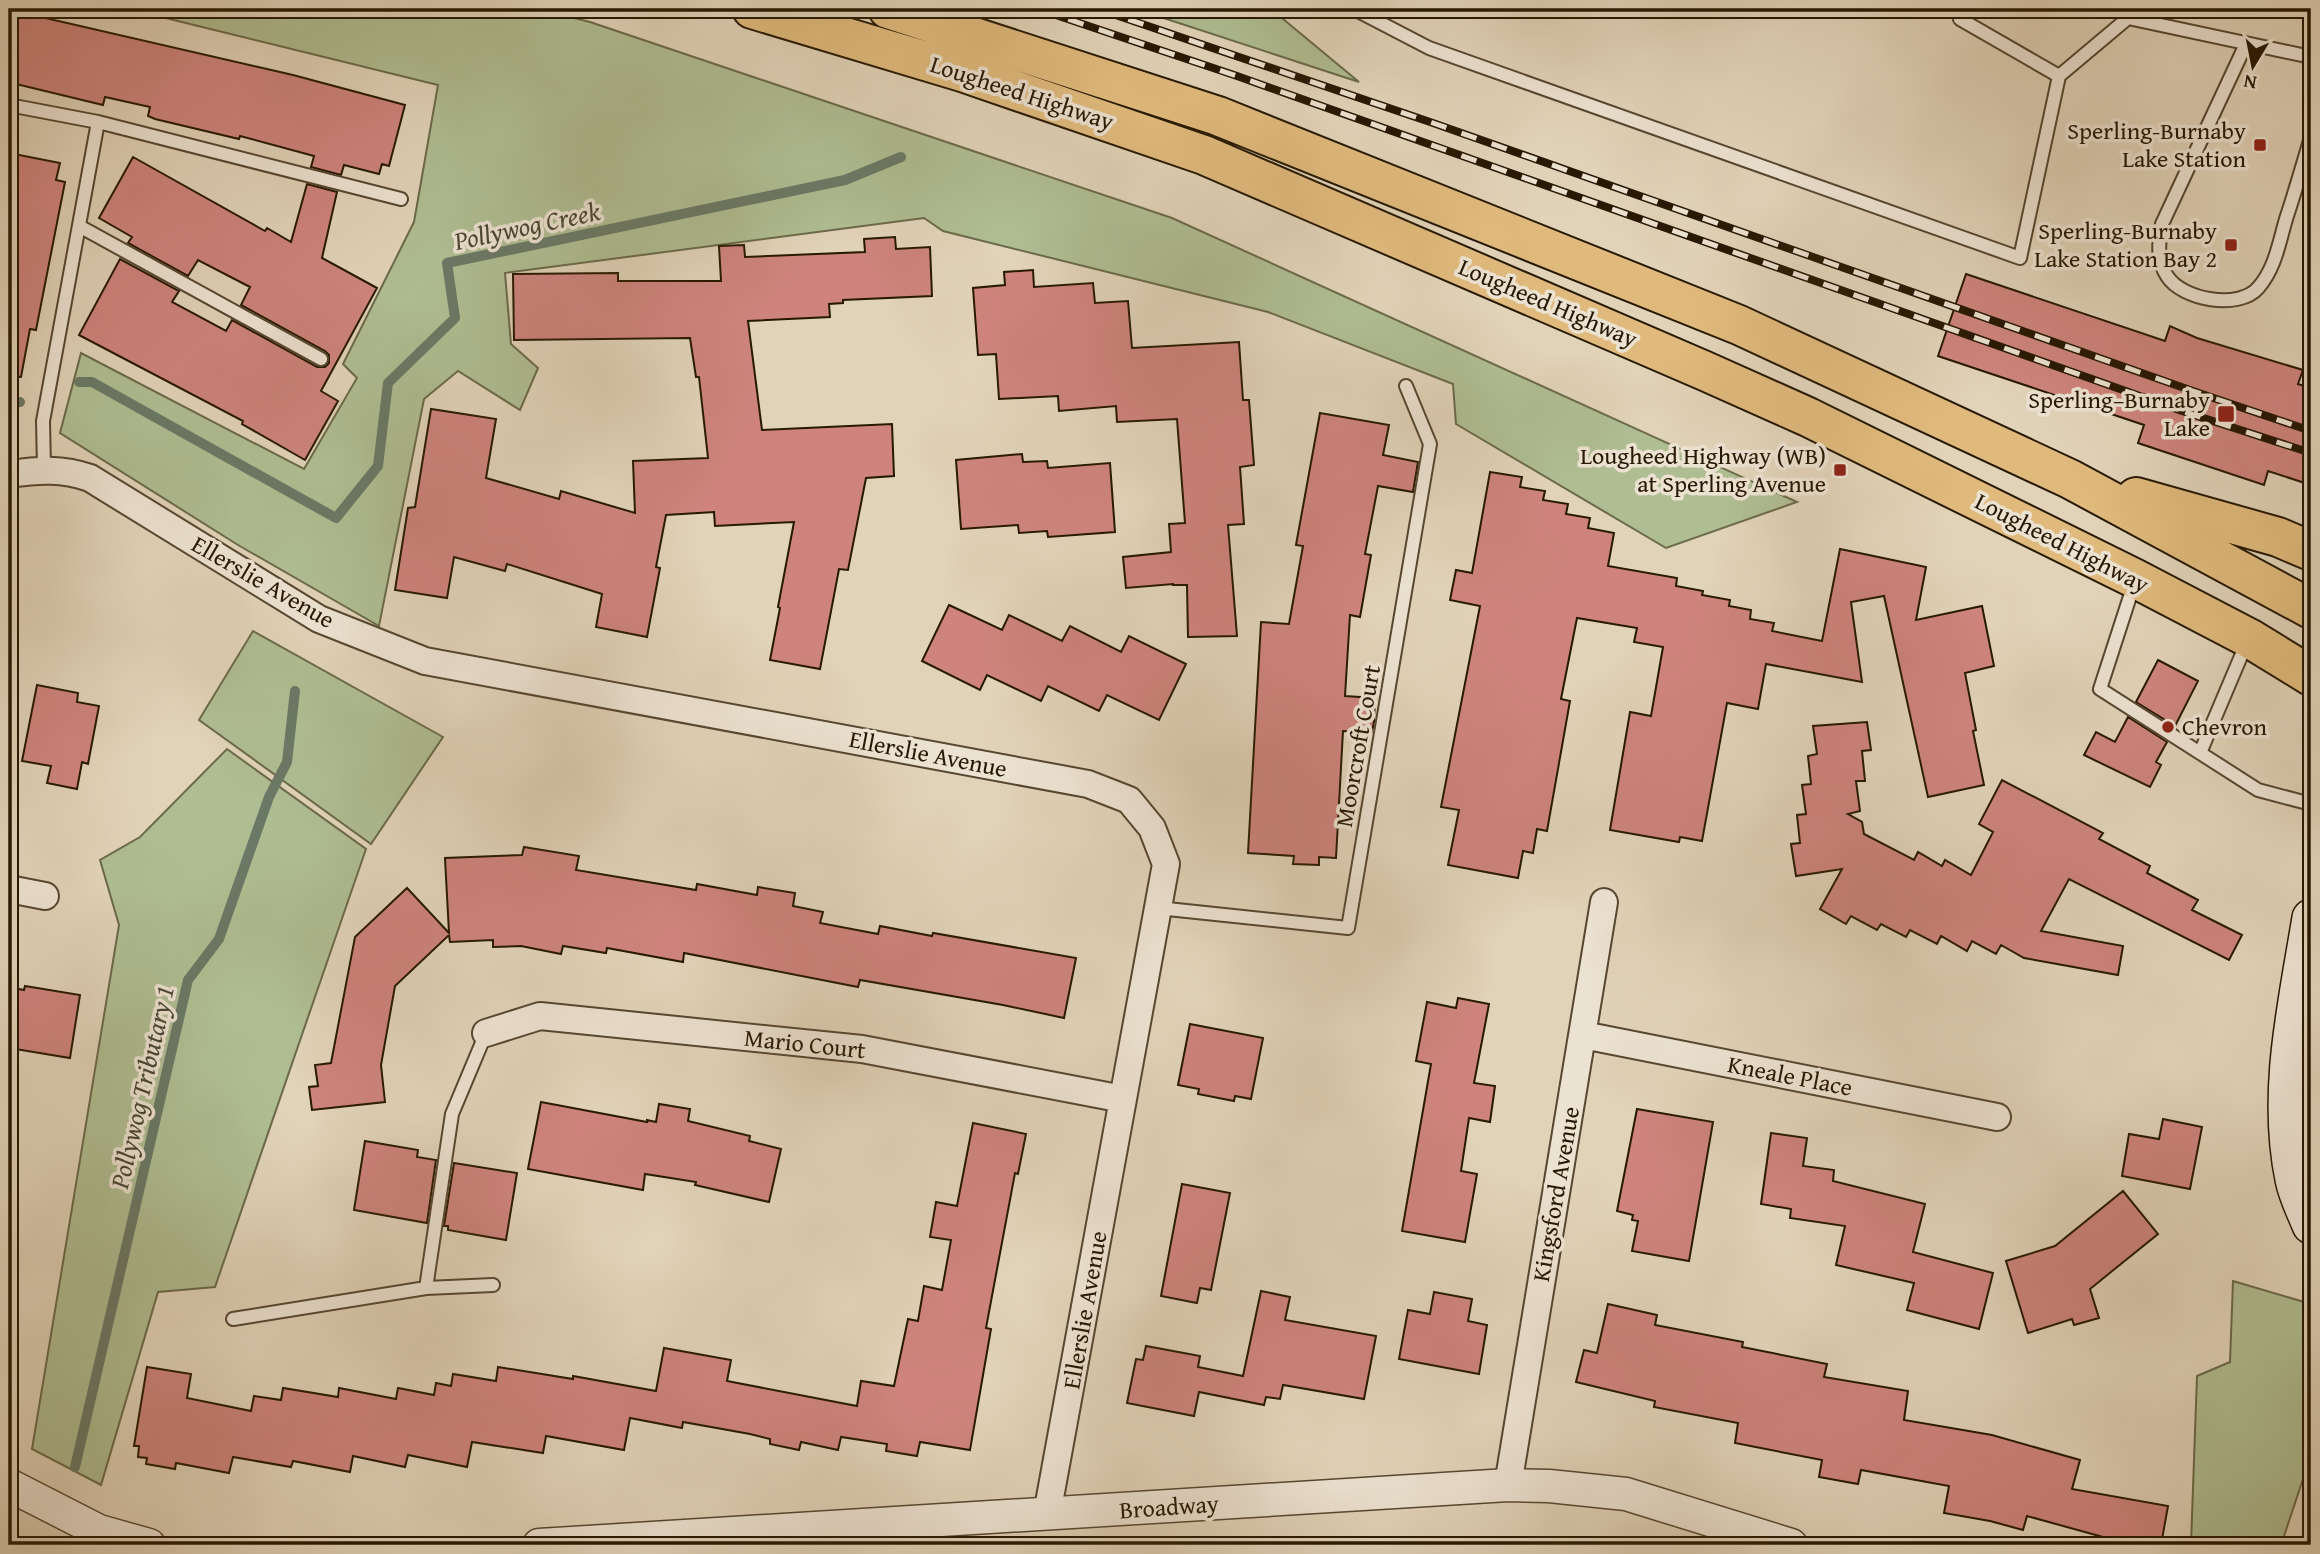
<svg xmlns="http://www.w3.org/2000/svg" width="2320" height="1554" font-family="'Gentium Book Plus',serif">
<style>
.green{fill:#afbd92;stroke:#6b6a4a;stroke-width:2}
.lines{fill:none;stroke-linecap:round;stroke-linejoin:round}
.stream{stroke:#6a7966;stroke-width:10}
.building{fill:#ce847c;stroke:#271802;stroke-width:2}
.service-casing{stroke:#564730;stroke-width:16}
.minor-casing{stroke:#564730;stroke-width:30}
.tertiary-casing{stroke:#564730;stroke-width:35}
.secondary-casing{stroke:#271802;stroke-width:40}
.primary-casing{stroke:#271802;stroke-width:42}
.service{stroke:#ece2d1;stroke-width:12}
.minor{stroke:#ece2d1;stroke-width:26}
.tertiary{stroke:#ece2d1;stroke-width:32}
.secondary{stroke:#ece2d1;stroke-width:37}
.primary{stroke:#e0ba7c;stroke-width:38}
.rail-casing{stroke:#271802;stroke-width:8}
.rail{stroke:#ece2d1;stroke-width:5;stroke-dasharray:16;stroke-linecap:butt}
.poi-dot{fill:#8f2418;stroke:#ece2d1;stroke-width:2.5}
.labels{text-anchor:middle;stroke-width:7;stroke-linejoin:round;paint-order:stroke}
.street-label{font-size:24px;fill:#271802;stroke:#ece2d1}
.poi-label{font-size:24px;fill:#271802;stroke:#ece2d1;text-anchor:end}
.water-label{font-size:26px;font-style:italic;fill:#484834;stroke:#ece2d1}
</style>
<rect width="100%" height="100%" fill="#e1d3b8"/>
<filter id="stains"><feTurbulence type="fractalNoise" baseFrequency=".00286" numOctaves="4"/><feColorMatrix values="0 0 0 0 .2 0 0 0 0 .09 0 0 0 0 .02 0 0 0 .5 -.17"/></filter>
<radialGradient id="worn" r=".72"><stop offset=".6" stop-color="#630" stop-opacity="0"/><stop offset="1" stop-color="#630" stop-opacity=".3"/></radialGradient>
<!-- green -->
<path class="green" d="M129 9H538L590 22 1172 218 1797 502 1666 548 1456 424 1453 384 1268 312 943 231 924 218 505 273 511 344 538 368 520 410 458 371 424 399 379 626 238 545 60 433 81 353 304 469 357 378 343 364 414 222 438 85Z
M1136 9H1271L1359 82Z
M253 631 443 737 371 844 199 720Z
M227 749 366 849 215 1287 158 1292 101 1485 32 1449 119 925 100 860 140 837Z
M2233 1281 2311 1304V1455L2281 1545 2191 1544 2197 1376 2230 1362Z"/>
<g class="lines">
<!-- stream -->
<path class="stream" d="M79 382H92L336 518 378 466 388 383 455 318 447 263 845 180 901 157
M9 403 20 402
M75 1467 188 980 219 939 269 797 287 762 295 691"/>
</g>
<!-- building -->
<path class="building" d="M15 11 293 75 405 105 389 166 382 164 379 174 344 165 341 175 311 167 314 156 240 136 239 139 155 119 148 116 150 107 105 97 103 105 16 84 18 75 9 73V39Z
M9 153 60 163 56 180 65 182 36 330 30 329 21 377 9 376Z
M133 157 265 231 267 228 291 242 307 184 337 192 322 258 377 288 321 391 338 401 305 460 242 424 243 421 79 335 120 259 179 291 172 302 226 331 232 320 317 367H325L329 363V355L325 351 241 305 250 287 198 260 188 276 128 243 132 237 99 218Z
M895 237 896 249 930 247 932 296 843 300V303L829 304 830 317 748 321 762 430 892 424 894 476 866 478 848 570 839 569 820 669 770 660 780 608 778 607 794 522 715 526 714 512 666 515 656 567 660 568 647 637 596 627 602 594 507 564 505 571 454 557 447 598 395 590 408 508 415 507 431 409 496 419 486 478 559 499 561 491 635 513 633 461 708 458 699 377H696L690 338 514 340 513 274 618 273V281H721L719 246 744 245 745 257 865 252 864 239Z
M1033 270 1034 287 1093 283 1095 303 1128 301 1132 348 1239 342 1243 400H1249L1254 465 1240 467 1244 524 1228 525 1237 636 1188 637 1187 585H1173V584L1126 588 1123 557 1171 552 1169 524 1185 523 1177 419 1117 422 1116 406 1059 411 1058 396 999 399 996 354 978 355 973 288 1005 285 1004 272Z
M1966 274 2165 341 2170 326 2197 338 2303 370 2298 384 2311 388V485L2268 471 2264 485 2138 443 2144 425 1938 356Z
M1320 413 1389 425 1383 455 1418 462 1413 492 1378 486 1365 554 1371 555 1360 617 1350 615 1345 696 1375 698 1374 722 1372 732 1343 731 1336 858 1319 857V865L1293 864 1294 856 1248 853 1261 622 1289 624 1303 546 1296 545Z
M1022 454 1023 462 1047 461 1048 468 1110 463 1115 532 1048 537 1047 531 1019 533 1018 525 961 529 956 460Z
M1490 472 1522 477 1520 487 1545 491 1543 500 1568 504 1566 514 1590 518 1588 528 1614 533 1608 566 1677 578 1676 586 1703 591 1702 595 1730 600 1729 606 1751 610 1750 619 1774 623 1772 631 1822 641 1840 549 1926 567 1916 620 1982 606 1994 666 1965 673 1976 730 1973 731 1984 785 1928 797 1884 596 1851 602 1862 682 1766 664 1758 709 1727 703 1702 841 1680 837 1679 842 1610 830 1630 712 1651 716 1663 647 1634 642 1637 628 1577 618 1561 699 1570 701 1547 831 1537 829 1533 853 1523 851 1518 878 1448 865 1459 810 1441 807 1480 606 1450 600 1456 570 1472 573Z
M949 605 1002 630 1009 615 1062 641 1070 626 1121 652 1129 636 1186 664 1159 720 1107 695 1099 711 1048 686 1041 701 987 675 980 690 922 661Z
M2158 660 2198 681 2175 726 2136 702Z
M37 685 78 693 77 702 99 706 88 764 82 762 77 789 47 783 51 766 22 761Z
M2128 717 2167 742 2156 762 2161 765 2150 787 2084 755 2096 732 2115 742Z
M1867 722 1871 750 1862 751 1865 781H1856L1860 811 1848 814 1862 822 1864 834 1914 860 1918 852 1942 866 1945 860 1971 875 1993 832 1979 824 2002 780 2103 833 2099 839 2150 866 2147 873 2198 900 2192 910 2242 935 2229 960 2069 879 2041 931 2123 946 2118 975 2024 958 2001 945 1996 954 1972 941 1967 951 1941 936 1937 944 1910 930 1906 937 1881 924 1877 930 1851 916 1846 924 1820 909 1842 869 1796 876 1791 844 1800 843 1797 815 1806 814 1802 785 1811 784 1808 756 1817 754 1813 726Z
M524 847 579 856 576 870 696 890 697 884 757 895 758 887 795 893 793 906 823 912 820 923 878 934 880 926 932 936 933 933 1076 958 1064 1018 1003 1005 860 980 858 987 684 953 683 962 607 948 606 953 563 946 561 954 521 946 493 947V940L450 942 449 935 395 986 381 1065 385 1102 312 1110 309 1087 318 1086 315 1065 331 1063 355 937 407 888 449 933 445 858 522 855Z
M25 986 80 995 70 1058 9 1048V987L24 990Z
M1458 998 1489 1004 1474 1083 1495 1086 1490 1122 1469 1118 1461 1171 1477 1174 1465 1242 1402 1231 1431 1064 1416 1061 1427 1002 1456 1008Z
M1190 1024 1263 1038 1251 1099 1235 1096 1234 1101 1198 1094 1199 1089 1178 1085Z
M541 1102 647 1122V1120L656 1122 659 1104 690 1109 688 1121 750 1136 749 1141 781 1149 769 1202 695 1185 696 1182 645 1174 643 1190 528 1169Z
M1637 1109 1713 1122 1689 1261 1632 1251 1638 1221 1632 1220 1633 1215 1617 1211Z
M2163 1119 2202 1127 2190 1189 2122 1176 2129 1134 2159 1139Z
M973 1123 1026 1134 1018 1174 1015 1173 986 1328 991 1329 970 1450 920 1442 917 1456 886 1451 887 1444 841 1437 838 1450 801 1442 799 1450 770 1444V1439L750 1434 683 1422 682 1428 630 1418 624 1450 546 1436 543 1453 472 1442 467 1467 408 1455 405 1467 353 1456 350 1472 293 1461 291 1467 233 1457 229 1473 176 1463 175 1469 146 1464 147 1458 138 1457 139 1446H134L147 1367 191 1374 187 1398 251 1411 254 1396 281 1400 283 1388 338 1397 339 1388 396 1399 398 1388 434 1395 436 1383 451 1386 453 1374 496 1381 498 1367 573 1379V1376L656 1391 664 1348 731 1360 727 1381 857 1406 861 1381 894 1386 908 1319 918 1321 924 1286 942 1290 951 1240 930 1237 936 1202 957 1206Z
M1771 1133 1807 1138 1803 1166 1834 1170 1833 1181 1925 1204 1913 1252 1993 1273 1979 1329 1907 1310 1914 1283 1836 1265 1845 1226 1790 1218 1791 1209 1761 1204Z
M365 1141 418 1150 417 1157 436 1160 427 1223 354 1210Z
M454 1163 517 1173 506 1240 448 1230V1226H444Z
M1182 1184 1230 1193 1211 1290 1200 1288 1197 1303 1161 1296Z
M2123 1191 2158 1234 2090 1289 2099 1318 2074 1325 2072 1319 2028 1333 2006 1261 2055 1246Z
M1261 1291 1290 1297 1285 1320 1376 1336 1364 1399 1283 1385 1280 1399 1266 1397 1264 1405 1199 1392 1194 1416 1127 1403 1136 1359 1143 1360 1146 1346 1200 1356 1198 1367 1243 1376Z
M1434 1292 1472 1299 1468 1321 1487 1325 1479 1374 1399 1359 1408 1310 1430 1314Z
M1608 1304 1657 1315 1655 1325 1743 1342 1742 1347 1827 1364 1824 1377 1908 1391 1904 1420 1992 1435 2080 1460 2072 1489 2168 1506 2161 1545H2102L2103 1537 2027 1516 2023 1530 1990 1521 1944 1513 1949 1486 1861 1470 1858 1484 1819 1477 1822 1460 1735 1443 1738 1423 1654 1407 1655 1401 1576 1382 1584 1350 1597 1353Z"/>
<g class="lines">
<!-- service casing -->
<g class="service-casing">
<path id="service" d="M1354 9 1429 48 2020 258 2059 76 2128 18 2311 57
M1964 9 1960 19 2059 76
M2246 44 2162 224C2158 242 2157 261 2167 276 2182 300 2239 310 2258 288 2275 269 2279 243 2286 219 2295 192 2303 164 2311 137
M9 105 98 122 401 199
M79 226 321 359
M44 469 43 421 98 122
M2134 584 2100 689 2258 790 2311 804
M2200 753 2247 642
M1158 908 1348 928 1430 444 1406 386
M426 1288 493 1285
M233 1319 426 1288 452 1114 486 1033"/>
</g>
<!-- minor casing -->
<g class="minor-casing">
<path id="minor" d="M9 474C38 470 62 468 90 478L319 619 425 661 1088 784 1129 800 1152 828 1166 864 1047 1514
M9 889 45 896
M486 1033 540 1016 862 1049 1123 1099
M1583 1035 1997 1117
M1508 1485 1604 902"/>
</g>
<!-- tertiary casing -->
<g class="tertiary-casing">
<path id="tertiary" d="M9 1485 99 1531 149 1545
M539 1545 1508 1485 1549 1486 1626 1494 1791 1545"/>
</g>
<!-- secondary casing -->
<g class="secondary-casing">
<path id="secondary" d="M2311 918C2297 1004 2276 1092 2294 1179 2297 1195 2305 1210 2311 1225"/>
</g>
<!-- primary casing -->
<g class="primary-casing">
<path id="primary" d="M752 9 962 72 1204 155 1705 371 1808 417 2136 579 2249 638 2311 676
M888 9 1218 116 1739 325 2070 479 2311 609
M2136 497 2278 537 2311 551"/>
</g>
<!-- service -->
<use href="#service" class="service"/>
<!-- minor -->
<use href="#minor" class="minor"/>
<!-- tertiary -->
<use href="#tertiary" class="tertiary"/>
<!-- secondary -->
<use href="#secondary" class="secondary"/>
<!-- primary -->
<use href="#primary" class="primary"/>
<!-- rail casing -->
<g class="rail-casing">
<path id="rail" d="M1038 9 1237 76 2182 411 2311 453
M1098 9 1433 123 2190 390 2311 431"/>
</g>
<!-- rail -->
<use href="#rail" class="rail"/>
</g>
<!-- markers -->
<g class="poi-dot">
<rect x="2253" y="138" width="14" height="14" rx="3.5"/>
<rect x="2224" y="238" width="14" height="14" rx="3.5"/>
<rect x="2217" y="405" width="18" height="18" rx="3.5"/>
<rect x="1833" y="463" width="14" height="14" rx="3.5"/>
<circle cx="2168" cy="727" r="7"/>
</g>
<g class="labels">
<!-- street labels -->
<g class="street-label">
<text transform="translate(1022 93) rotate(18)" y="8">Lougheed Highway</text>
<text transform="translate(1548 303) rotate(23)" y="8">Lougheed Highway</text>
<text transform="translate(2062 543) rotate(27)" y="8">Lougheed Highway</text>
<text transform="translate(263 582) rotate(30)" y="8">Ellerslie Avenue</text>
<text transform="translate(1358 746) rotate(-80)" y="8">Moorcroft Court</text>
<text transform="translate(928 754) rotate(11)" y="8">Ellerslie Avenue</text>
<text transform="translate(805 1044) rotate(6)" y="8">Mario Court</text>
<text transform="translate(1790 1076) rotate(11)" y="8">Kneale Place</text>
<text transform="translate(1556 1194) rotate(-80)" y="8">Kingsford Avenue</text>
<text transform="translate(1085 1310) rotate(-80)" y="8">Ellerslie Avenue</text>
<text transform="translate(1169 1507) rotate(-4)" y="8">Broadway</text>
</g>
<!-- poi labels -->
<g class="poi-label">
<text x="2246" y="139">Sperling-Burnaby<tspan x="2246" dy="28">Lake Station</tspan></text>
<text x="2217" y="239">Sperling-Burnaby<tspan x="2217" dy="28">Lake Station Bay 2</tspan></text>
<text x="2210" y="408">Sperling–Burnaby<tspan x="2210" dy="28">Lake</tspan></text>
<text x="1826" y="464">Lougheed Highway (WB)<tspan x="1826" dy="28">at Sperling Avenue</tspan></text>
<text x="2182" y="735" text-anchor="start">Chevron</text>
</g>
<!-- water labels -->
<g class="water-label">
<text transform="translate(527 226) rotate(-12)" y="9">Pollywog Creek</text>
<text transform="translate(142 1087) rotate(-77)" y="9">Pollywog Tributary 1</text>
</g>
</g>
<!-- margin -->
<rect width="2320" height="1554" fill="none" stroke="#e1d3b8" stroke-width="35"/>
<rect x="10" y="10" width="2299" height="1533" fill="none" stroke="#271802" stroke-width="3.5"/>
<rect x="18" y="18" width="2285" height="1519" fill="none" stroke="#271802" stroke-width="2"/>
<!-- north arrow -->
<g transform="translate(2253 66) rotate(190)" stroke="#ece2d1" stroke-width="5" paint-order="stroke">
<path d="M0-5L12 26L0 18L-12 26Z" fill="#271802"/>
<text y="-10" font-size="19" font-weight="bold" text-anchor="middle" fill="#271802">N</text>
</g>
<rect width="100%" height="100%" filter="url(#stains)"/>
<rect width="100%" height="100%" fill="url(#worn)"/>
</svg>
